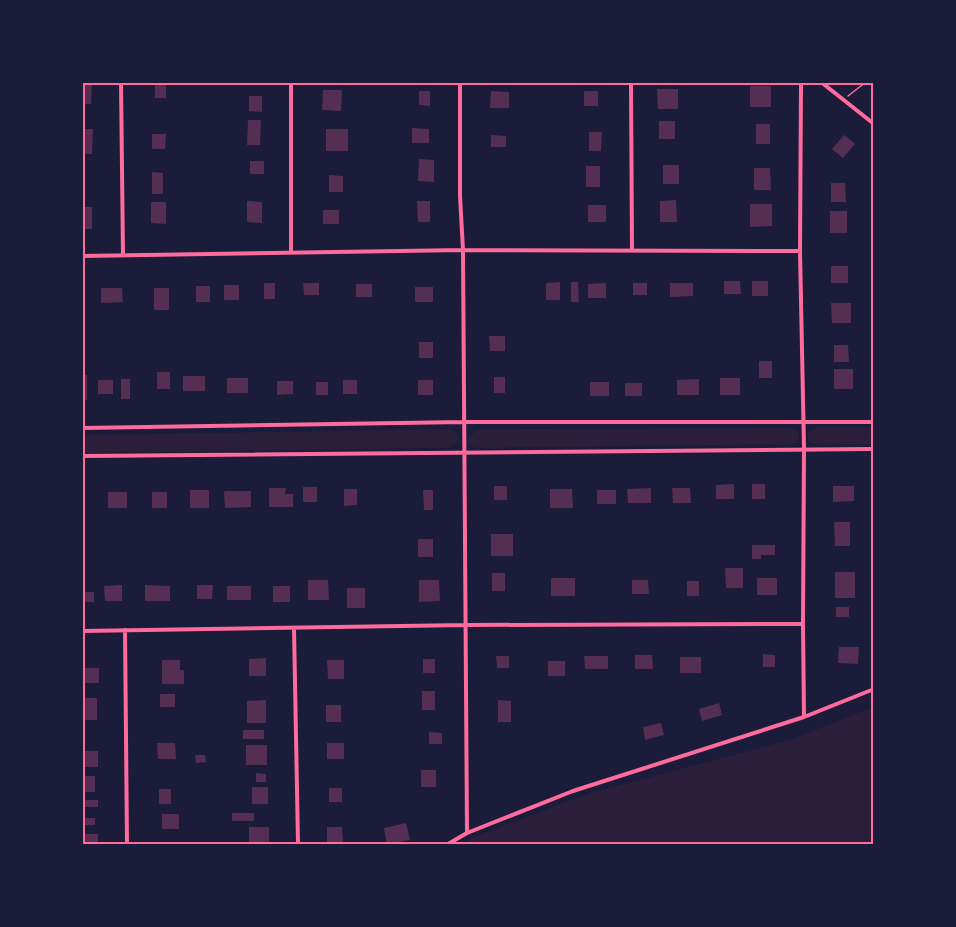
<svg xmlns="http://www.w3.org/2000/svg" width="956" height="927" font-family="Commissioner,sans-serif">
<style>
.green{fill:#2a1e3b}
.building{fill:#542f53}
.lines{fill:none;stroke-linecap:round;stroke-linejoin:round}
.path{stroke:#ff6b9d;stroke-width:1.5}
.minor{stroke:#ff6b9d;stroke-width:4}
.neatline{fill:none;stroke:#ff6b9d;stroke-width:2}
</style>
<rect width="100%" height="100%" fill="#1b1b3a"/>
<!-- green -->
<path class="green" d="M818 427H873V445L812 444 809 442 807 437 810 431Z
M789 428 798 430 799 439 794 444 478 448 469 446 467 441 475 431 485 429Z
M449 429 456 432 458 437 457 443 449 448 83 453V435Z
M873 707V844H461L471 838 590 793 790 740Z"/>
<!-- building -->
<path class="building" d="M82 82H92L91 104H82Z
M155 83H166V98H155Z
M750 86H771V107H750Z
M657 89H678V109H658Z
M323 90H342L341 111 322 110Z
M419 91H430V106L419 105Z
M491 91 509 92V108H490Z
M584 91H598V106H584Z
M249 96H262V112L249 111Z
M248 120H261L260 145H247Z
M659 121H675V139H659Z
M756 124H770V144H756Z
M412 128 429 129V143H412Z
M82 129H93L92 154H82Z
M326 129H348V151H326Z
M589 132H602L601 151H589Z
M152 134H166L165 149H152Z
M491 135 506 136V147H491Z
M844 135 855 144 843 158 832 149Z
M419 159 434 160V182L418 181Z
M250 161H264V174H250Z
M663 165H679V184H663Z
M586 166H600V187H586Z
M754 168H770L771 190H754Z
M152 172 163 173V194H152Z
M329 175 343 176V192H329Z
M831 183H845L846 202H831Z
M676 200 677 222H660V201Z
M247 201 262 202V223L247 222Z
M417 201H430V222H418Z
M151 202H166V224L151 223Z
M750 204H772V226L750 227Z
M588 205H606V222H588Z
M82 207H92V229H82Z
M323 210H339V224H323Z
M830 211H847V233H830Z
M831 266H848V283H831Z
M724 281H740L741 294H724Z
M752 281H768V296H752Z
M560 282V300H546V283Z
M571 282H578L579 302H571Z
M264 283H275V299H264Z
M303 283H319V295H304Z
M606 283V298H588V284Z
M633 283H647V295H633Z
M670 283H693V296L670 297Z
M356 284H372V297H356Z
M224 285H239V300H224Z
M196 286H210V302H196Z
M415 287H433V302H415Z
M101 288H122L123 302 101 303Z
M154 288H169V310H154Z
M831 303H851V323H832Z
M489 336H505V351H490Z
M419 342H433V358H419Z
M834 345H848L849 362H834Z
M759 361H772V378H759Z
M834 369H853V389H834Z
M157 372H170V389H157Z
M82 375H87V400H82Z
M183 376H205V391H183Z
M494 377H505V393H494Z
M227 378H248V393H227Z
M720 378H740V395H720Z
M121 379H130V399H121Z
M699 379V395H677V380Z
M98 380H113V394H98Z
M343 380H357V394H343Z
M418 380H433V395H418Z
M277 381H293V394L277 395Z
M316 382H328V395H316Z
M590 382H609V396H590Z
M625 383H642V396H625Z
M734 484V499H716V485Z
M752 484H765V499H752Z
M494 486H507V500H494Z
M833 486H854V501L833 502Z
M303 487H317V502H303Z
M269 488H286L285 494H293V507H269Z
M651 488V503H628L627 489Z
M672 488H690L691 503H673Z
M344 489H357V505L344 506Z
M550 489H572L573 508H550Z
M190 490H209V508H190Z
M423 490H433V510H424Z
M597 490H616V504H597Z
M224 491H251V507L225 508Z
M108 492H127V508H108Z
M152 492H167V508H152Z
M834 522H850V546H835Z
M491 534H513V556H491Z
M418 539H433V557H418Z
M752 545H775V555H761V559H752Z
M725 568H743V588H726Z
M835 572H855V598H835Z
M492 573H505V591H492Z
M551 578H575V596H551Z
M757 578H777V595H757Z
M308 580H328L329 600H308Z
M419 580H439L440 601 419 602Z
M632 580H648L649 594H632Z
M687 581H699V596H687Z
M122 585V601H105L104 586Z
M145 585 170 586V601H145Z
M197 585H213L212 599H197Z
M227 586H251V600H227Z
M273 586H290V602H273Z
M347 588H365V608H347Z
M85 592H94V602H85Z
M836 607H849V617H836Z
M839 647H859L858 664 838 663Z
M763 654 775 655V667H763Z
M635 655H652L653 669H635Z
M496 656H509V668H497Z
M584 656H608V669H585Z
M680 657H701V673H680Z
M266 658V676H249V659Z
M423 659H435V673H423Z
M162 660H180V670H184V684H162Z
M327 660H344V679H328Z
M548 661H565V676H548Z
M83 668H99V683H83Z
M422 691H435V710H422Z
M160 694H175V707H160Z
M85 698H97V720H85Z
M266 700V723H247V701Z
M498 700 511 701V722H498Z
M719 703 722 715 702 721 699 709Z
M326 705H341V722H326Z
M661 723 664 735 645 740 643 727Z
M243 730H264V739H243Z
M429 732 442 733V744H429Z
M157 743H175L176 759H158Z
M327 743H344V759H327Z
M246 745H267V765H246Z
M82 751H98V767H82Z
M195 755H205L206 762 196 763Z
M421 770H436V787H421Z
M256 773 266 774V782H256Z
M82 776H95V792H82Z
M252 787H268V804H252Z
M329 788H342V802H329Z
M159 789H171V804H159Z
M82 800H98V807H82Z
M232 813H254V821H232Z
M162 814H179V829H162Z
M82 818H95V825H82Z
M406 823 410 840 387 844 384 828Z
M249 827H269V843H249Z
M327 827H342L343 842H327Z
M82 834H98V844H82Z"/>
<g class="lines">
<!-- path -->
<path class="path" d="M848 96 866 82"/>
<!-- minor -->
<path class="minor" d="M121 82 123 255
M291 82V252
M460 82V196L463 250 467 833
M631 82 632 250
M801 82 800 251 804 448 803 624 804 717
M821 82 874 124
M82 256 463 250 800 251
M82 428 463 422H874
M82 456 874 449
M294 628 298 844
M125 630 127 844
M82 631 466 625 803 624
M448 844 467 833 573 791 804 717 874 689"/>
</g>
<!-- border -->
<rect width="956" height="927" fill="none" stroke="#1b1b3a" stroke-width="168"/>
<rect x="84" y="84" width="788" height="759" class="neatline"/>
</svg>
